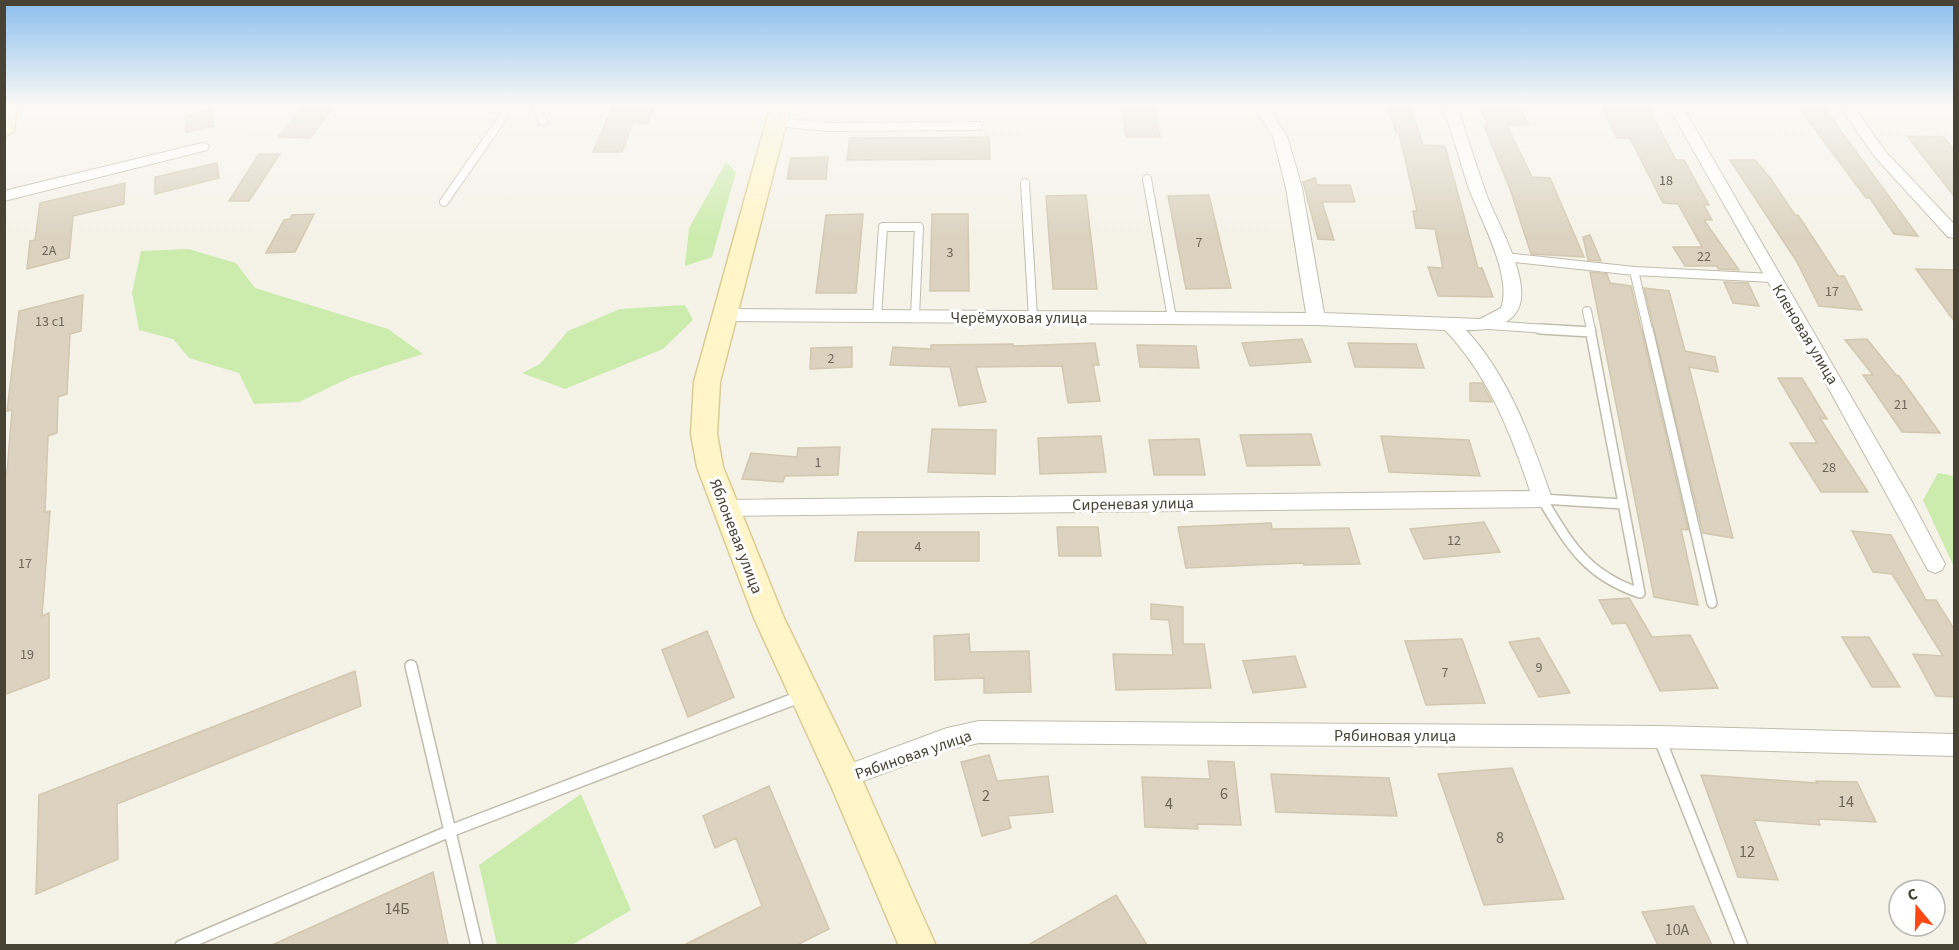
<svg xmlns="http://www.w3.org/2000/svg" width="1959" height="950" font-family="'Source Sans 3',sans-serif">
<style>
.green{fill:#ccecae}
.building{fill:#dbd2bf;stroke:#d3c8af;stroke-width:1.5}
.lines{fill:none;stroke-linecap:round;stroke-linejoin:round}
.lane-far2-casing{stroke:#c1bbaa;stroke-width:10}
.lane-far1-casing{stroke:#c1bbaa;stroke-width:12}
.lane-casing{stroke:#c1bbaa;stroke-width:14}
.street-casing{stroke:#c1bbaa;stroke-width:2}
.secondary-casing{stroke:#d9cb94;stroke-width:3}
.lane-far2{stroke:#fff;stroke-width:8}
.lane-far1{stroke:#fff;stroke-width:9}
.lane{stroke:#fff;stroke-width:11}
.street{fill:#fff;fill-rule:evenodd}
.secondary{fill:#fff5c8;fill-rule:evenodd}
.labels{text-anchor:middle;stroke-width:6;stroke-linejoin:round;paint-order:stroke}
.number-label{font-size:14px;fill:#6e6758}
.street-label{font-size:16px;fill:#494336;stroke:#fff}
.near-number-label{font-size:16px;fill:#6e6758}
</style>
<rect width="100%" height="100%" fill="#f5f2e8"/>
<!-- green -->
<path class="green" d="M726 162 736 172 712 257 685 266 689 228Z
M188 249 236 263 255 288 388 329 423 354 351 377 299 402 254 404 239 373 189 358 173 339 139 330 132 293 141 251Z
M685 305 693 320 663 349 565 389 522 373 540 364 568 331 620 309Z
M1938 473 1954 476V567L1923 500Z
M581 794 631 910 572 945H497L479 865Z"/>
<!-- building -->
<path class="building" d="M304 105H335L310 138 278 137Z
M613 105H654L648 123H633L622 152H593Z
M1121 105H1154L1160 137H1126Z
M1395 105H1410L1423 145 1445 146 1478 268H1482L1493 297 1438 296 1428 267 1443 268 1435 229 1416 228 1413 211H1417L1399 133H1396L1388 106Z
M1478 105 1520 108 1529 125H1507L1532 177 1550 178 1584 257 1531 254 1510 189 1484 126H1488Z
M1601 105H1647L1676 160H1684L1709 205H1704L1712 220H1704L1739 270 1718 269 1717 266H1685L1673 247H1702L1678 204 1663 203 1630 138H1617Z
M1797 105H1822L1918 236 1894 234 1870 198H1866Z
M212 110 214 126 186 132 185 116Z
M1907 136 1944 137 1954 150V196Z
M989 137 990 159 847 160 850 138Z
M259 154H280L249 201H229Z
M828 157 826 179H787L791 158Z
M1730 160H1755L1771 179 1795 215H1798L1838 276H1844L1862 310 1819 306 1797 262Z
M217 163 219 178 155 194V177Z
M1315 178 1317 185H1350L1355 202H1322L1334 240 1318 239 1303 182Z
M125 183 124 204 73 216 69 258 27 269 30 241 35 240 40 203Z
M1086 195 1097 289H1053L1046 196Z
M1209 195 1231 288 1186 289 1168 196Z
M314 214 295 252 266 253 284 220 290 219 292 215Z
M863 214 856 293H816L826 215Z
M932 214H968L969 291H930Z
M1590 235 1601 261 1588 260 1583 237Z
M1916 269 1954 270V321Z
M1590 272 1607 274 1610 283 1631 286 1688 530 1681 529 1698 605 1654 597Z
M1724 282 1748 283 1759 306 1733 303Z
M1644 288 1669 291 1685 351 1715 357 1718 372 1689 367 1733 538 1703 533Z
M83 295 81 331 70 334 67 394 58 397 57 433 48 436 45 512 50 511 42 616 49 613V678L4 695V473L7 472 12 410 7 411 19 311Z
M1302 339 1311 362 1250 366 1242 343Z
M1867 339 1896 375 1899 376 1940 433 1902 432 1863 375H1873L1845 340Z
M1095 343 1099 365H1093L1100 401 1068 403 1062 366 976 367 986 402 959 406 950 367 890 365 893 347 931 349V345L1013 344V346Z
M1348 343 1416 344 1424 368 1355 367Z
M1137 345 1196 346 1199 368 1140 367Z
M852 347V367L810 369 811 348Z
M1778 378H1802L1827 419 1820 418 1868 492H1821L1790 443H1817Z
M1470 383H1482L1492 402 1470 401Z
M932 429 996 430 995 474 928 472Z
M1311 434 1320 465 1247 466 1240 435Z
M1101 436 1106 472 1040 474 1038 438Z
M1381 436 1469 440 1480 476 1389 472Z
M1199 439 1205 475H1154L1149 440Z
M840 447 838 475 785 476 783 482 742 479 751 453 797 457 798 448Z
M1484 522 1500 552 1424 559 1410 529Z
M1271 523 1272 529 1349 528 1360 564 1304 565 1303 563 1186 568 1178 527Z
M1057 527H1098L1101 556H1059Z
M1852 531 1891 535 1926 600H1936L1954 629V697L1936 696 1913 654 1943 656 1892 574 1873 572Z
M858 532H979V561H855Z
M1629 598 1652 637 1690 635 1718 688 1660 691 1626 623 1612 624 1599 600Z
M1151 604 1183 607V644H1204L1211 688 1116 690 1113 654 1173 655 1169 620 1151 619Z
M707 631 734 697 688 717 662 650Z
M969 634 970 652 1029 651 1031 692 984 693V678L935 680 934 636Z
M1842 637H1869L1900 687H1872Z
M1539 638 1570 693 1539 697 1509 642Z
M1462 639 1485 703 1426 705 1405 641Z
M1295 656 1306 687 1253 693 1243 661Z
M355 671 361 706 117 804 118 859 36 894 39 795Z
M989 755 997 781 1048 776 1053 812 1008 816 1011 828 982 836 961 762Z
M1208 761 1234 762 1241 825 1197 824 1198 829 1145 827 1142 777 1210 779Z
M1512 768 1564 899 1484 905 1438 774Z
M1271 774 1389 778 1397 816 1276 812Z
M1701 775 1818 783 1816 781 1857 782 1876 822 1818 819 1820 825 1754 820 1778 880 1738 877Z
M769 786 829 929 797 945H684L762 906 736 838 715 848 703 816Z
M433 872 448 945H272Z
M1116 895 1147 945H1028Z
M1693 906 1712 945H1658L1642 912Z"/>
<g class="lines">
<!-- lane-far2 casing -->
<g class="lane-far2-casing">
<path id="lane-far2" d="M534 104 543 121
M777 122 828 127 978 126
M1147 179 1172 318
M1025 183 1033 317
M444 202 512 104
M1505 257 1634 271 1773 278
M1634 271 1648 330
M1587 311 1591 330
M877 316 883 227H919L915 316
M1488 325 1562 330"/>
</g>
<!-- lane-far1 casing -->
<g class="lane-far1-casing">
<path id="lane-far1" d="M1540 329 1591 332
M1648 329 1712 603
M1542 499C1570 545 1586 575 1640 593L1590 329
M1542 499 1623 504"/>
</g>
<!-- lane casing -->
<g class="lane-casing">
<path id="lane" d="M411 666 477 946
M1659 737 1742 946
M181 946 450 831 802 696"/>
</g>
<!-- street casing -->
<g class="street-casing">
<path id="street" d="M1251 104H1265L1287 136 1302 188 1324 313 1480 319 1501 308C1513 277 1480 218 1469 189 1460 161 1452 132 1442 104H1456C1467 135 1476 166 1487 196 1498 224 1528 275 1520 304 1514 326 1486 331 1466 330 1509 376 1532 441 1552 499L1549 505 1542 507 724 516 717 514 714 508 717 502 724 500 1530 491C1511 433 1488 375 1445 330L1316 325 723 321 714 315 723 309 1306 313 1286 188 1273 136Z
M1667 104H1681L1911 500 1945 564 1942 570 1935 573 1928 570 1830 391Z
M1838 104H1852L1885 151 1954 224V238L1948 237 1875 157Z
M202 143 207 144 209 147 207 150 4 201V191Z
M979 721 1659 726 1954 734V756L1659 748 979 743 947 750 844 788 836 785 832 777 836 769 844 766 947 728Z"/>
</g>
<!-- secondary casing -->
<g class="secondary-casing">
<path id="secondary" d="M4 104H17L14 131 4 137Z
M771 104H791L720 382 717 434 723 467 784 618 856 766 936 946H899L831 786 754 618 697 467 691 434 694 382Z"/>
</g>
<!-- lane-far2 -->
<use href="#lane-far2" class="lane-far2"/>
<!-- lane-far1 -->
<use href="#lane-far1" class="lane-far1"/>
<!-- lane -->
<use href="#lane" class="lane"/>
<!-- street -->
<use href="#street" class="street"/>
<!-- secondary -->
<use href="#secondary" class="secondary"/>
</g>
<!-- sky -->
<linearGradient id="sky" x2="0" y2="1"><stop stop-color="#8bbeee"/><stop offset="0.44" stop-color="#faf9f5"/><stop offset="1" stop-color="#faf9f5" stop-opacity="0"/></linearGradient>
<rect width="1959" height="238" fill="url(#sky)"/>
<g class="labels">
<!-- number labels -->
<g class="number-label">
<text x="1666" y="185">18</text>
<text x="1199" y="247">7</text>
<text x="49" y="255">2А</text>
<text x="950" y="257">3</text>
<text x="1704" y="261">22</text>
<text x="1832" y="296">17</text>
<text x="50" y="326">13 с1</text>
<text x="831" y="363">2</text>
<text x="1901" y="409">21</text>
<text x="818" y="467">1</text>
<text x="1829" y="472">28</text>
<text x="1454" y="545">12</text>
<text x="918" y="551">4</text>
<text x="25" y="568">17</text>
<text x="27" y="659">19</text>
<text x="1539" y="672">9</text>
<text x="1445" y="677">7</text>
</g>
<!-- street labels -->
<g class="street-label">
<text x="1019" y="323">Черёмуховая улица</text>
<text transform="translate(1806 334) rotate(59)" y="6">Кленовая улица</text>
<text transform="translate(1133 503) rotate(-1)" y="6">Сиреневая улица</text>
<text transform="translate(737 536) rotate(69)" y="6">Яблоневая улица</text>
<text x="1395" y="741">Рябиновая улица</text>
<text transform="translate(913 754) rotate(-19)" y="6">Рябиновая улица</text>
</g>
<!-- near-number labels -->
<g class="near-number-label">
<text x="1224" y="799">6</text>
<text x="986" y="801">2</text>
<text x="1846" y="807">14</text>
<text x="1169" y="809">4</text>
<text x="1500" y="843">8</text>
<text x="1747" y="857">12</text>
<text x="397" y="914">14Б</text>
<text x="1677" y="935">10А</text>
</g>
</g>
<!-- border -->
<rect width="1959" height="950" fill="none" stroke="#494336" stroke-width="12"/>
<!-- north arrow -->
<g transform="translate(1917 908) rotate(341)"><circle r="28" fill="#ffffff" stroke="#b6b4af" stroke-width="1.5"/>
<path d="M0-4.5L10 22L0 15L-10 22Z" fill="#ff4815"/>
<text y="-9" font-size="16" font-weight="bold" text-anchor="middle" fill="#494336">С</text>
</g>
</svg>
